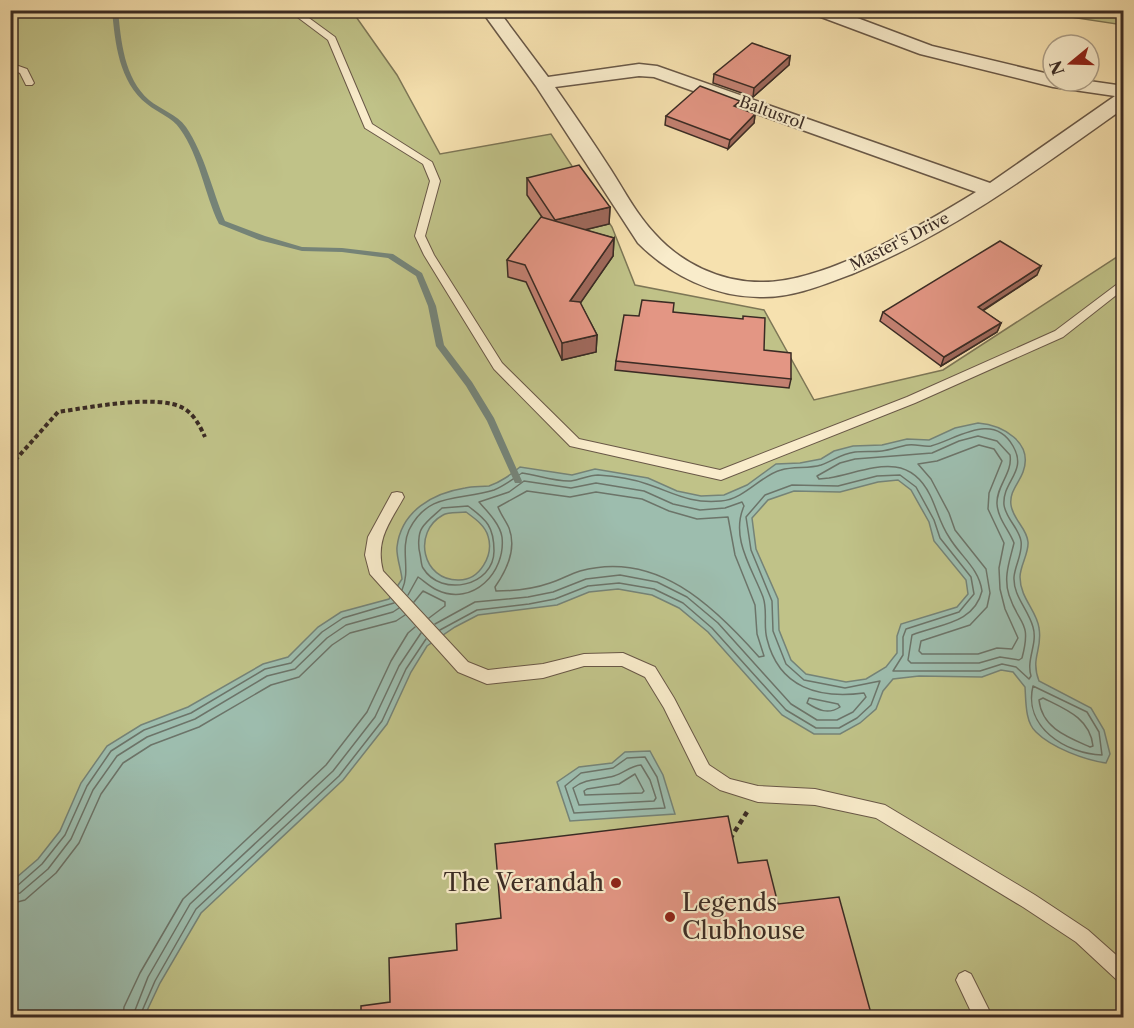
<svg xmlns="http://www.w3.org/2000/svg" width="1134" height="1028" font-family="'Libre Caslon Text',serif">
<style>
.green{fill:#c0c288;stroke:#7d7656;stroke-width:1.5}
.water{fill:#9dbdae;stroke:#758377;stroke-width:1.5;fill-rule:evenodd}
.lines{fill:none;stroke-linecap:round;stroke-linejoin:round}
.shore{stroke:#6c7469;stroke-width:1.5}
.stream{fill:#758377;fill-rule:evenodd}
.service-casing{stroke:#695847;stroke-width:2}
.minor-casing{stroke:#695847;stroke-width:3}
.path-far1{stroke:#3a2b24;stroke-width:4;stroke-dasharray:4.5 3;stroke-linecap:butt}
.path{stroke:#3a2b24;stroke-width:4.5;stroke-dasharray:5 4;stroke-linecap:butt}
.service{fill:#f9eccb;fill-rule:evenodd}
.minor{fill:#f9eccb;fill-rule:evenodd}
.wall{fill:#c38172;stroke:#3a2b24;stroke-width:1.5}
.shaded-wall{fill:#9f695c;stroke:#3a2b24;stroke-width:1.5}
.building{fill:#e39684;stroke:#3a2b24;stroke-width:1.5}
.poi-dot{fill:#8f2418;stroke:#f9eccb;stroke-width:2}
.labels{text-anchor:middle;stroke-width:4.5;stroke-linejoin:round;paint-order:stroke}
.far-street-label{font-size:16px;fill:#3a2b24;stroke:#f9eccb}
.near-poi-label{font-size:24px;fill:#3a2b24;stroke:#f9eccb;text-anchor:end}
</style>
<rect width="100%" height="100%" fill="#f6e1af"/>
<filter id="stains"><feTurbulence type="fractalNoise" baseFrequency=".00333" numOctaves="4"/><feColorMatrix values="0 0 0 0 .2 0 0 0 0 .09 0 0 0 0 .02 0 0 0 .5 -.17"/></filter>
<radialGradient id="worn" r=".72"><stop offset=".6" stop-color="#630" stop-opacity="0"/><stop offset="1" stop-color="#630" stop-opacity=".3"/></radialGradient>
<!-- green -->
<path class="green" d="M10 11H352L397 75 440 154 551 134 612 227 635 285 764 310 814 400 943 370 1123 253V1017H11Z
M1031 11H1123V25Z"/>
<!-- water -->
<path class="water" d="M978 423C1002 425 1034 442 1023 472 1019 483 1009 492 1011 505 1013 520 1027 528 1028 542 1029 553 1020 566 1020 577 1020 598 1037 611 1039 628 1043 650 1030 657 1039 681L1091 708 1104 730 1110 754 1106 763C1085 760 1052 748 1036 732 1025 722 1026 701 1025 687L1013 672 1001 670 982 677 919 676 893 679 883 691 876 709 860 723 840 734H814L782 715 708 632 679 608 652 595 618 589 589 592 557 605 478 615 455 627 427 646 411 672 387 724 343 780 201 913 160 983 144 1017H11L10 883 38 859 60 831 81 783 107 746 141 725 188 707 263 664 288 657 318 627 341 612 389 599 402 579C401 569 396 556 397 547 401 511 433 493 465 488 473 486 481 487 489 486 501 482 510 475 520 467L572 475 595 469 648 478 677 491 701 496 724 495 747 485 776 464 800 463 821 459 834 451 853 446 882 445 907 439 929 440 955 428ZM898 480 911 490 929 522 934 541 966 580 968 594 957 607 901 624 897 636V653L886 667 866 679 846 682 806 674 791 660 779 630 778 599 756 549 752 518 768 500 794 491 840 492 878 482ZM466 512C474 518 485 525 488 536 494 555 480 580 459 580 422 581 412 532 443 515 448 512 459 513 466 512Z
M650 751 663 775 675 814 570 821 557 782 579 767 612 763 625 752Z"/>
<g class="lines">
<!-- shore -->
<path class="shore" d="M978 436 997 441 1010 455C1013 473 996 486 997 504 998 519 1009 530 1014 543 1010 560 1003 577 1009 595 1019 626 1032 620 1022 658L1019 660 1000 657 979 663H911L908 660 912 635C939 624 974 624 982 591 979 568 960 556 949 537 940 524 937 509 930 495 907 449 868 471 829 478L819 479 817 476 840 463 855 459 932 453 959 441Z
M979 445 994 449 1002 461 989 493 988 509 1004 543 999 568 1000 589 1005 609 1018 638 1012 649 997 648 978 654H922L919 651 921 641 970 625 987 607 990 593 986 569 955 530 949 513 931 479 918 464 937 461Z
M527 491 570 497 596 492 642 499 669 511 697 519 728 517 735 555 755 605 757 634 764 656 759 657C713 605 656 550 580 571 570 574 560 580 550 583 533 589 514 591 496 591L495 587C507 570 517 549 509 528 506 521 501 515 498 507Z
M468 506C487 520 494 527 494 551 494 586 441 598 423 568 421 565 421 558 420 554 418 547 418 534 422 528 427 520 436 514 442 508Z
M402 590C411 570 400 550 409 530 428 491 461 501 494 490 504 486 513 479 522 473 537 475 556 482 571 481 580 480 589 475 598 475 613 476 633 479 647 484 674 493 690 504 721 501 745 499 761 475 781 470 794 466 808 469 821 465 833 461 840 454 855 452 864 451 873 452 882 451 891 450 900 446 908 445 916 444 924 447 931 446 957 439 993 411 1013 446 1028 472 1002 481 1004 505 1006 519 1019 528 1021 541 1023 553 1015 565 1014 577 1013 596 1028 609 1033 627 1038 644 1026 659 1031 676L1029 679 1016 667 1002 664 980 671H893L903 655V637L906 629 959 612 974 594 971 577 940 538 934 520 916 487 900 475 877 476 838 486 792 485 765 495 746 517 751 550 772 601 773 631 786 664 804 680 845 688 880 681 871 705 857 718 839 728H816L786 710 712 628 683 603 654 589 619 583 588 586 555 599 529 604 477 610 440 630
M408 595 418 577C424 581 430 587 437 590 473 607 506 572 502 537 500 524 487 511 479 502L509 492 524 481 571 488 596 483 644 491 673 504 700 510 725 508 742 502 744 506C730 538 752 568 763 597 768 611 763 625 767 639 779 688 819 699 864 693L866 697 853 712 837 720H817L791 704 718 623 687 597 657 582 620 575 586 579 553 592 528 597 475 602 435 624
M414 602 423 591 445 602V606L429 618
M1033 686 1087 712 1099 732 1102 755C1066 754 1023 727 1033 686Z
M809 698 838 704 840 707C828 715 818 710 807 703Z
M1043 698C1065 709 1090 718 1093 746L1090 747C1067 737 1042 728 1039 700Z
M645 757 657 777 665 808 574 813 565 786 581 773 613 768 627 758Z
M641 765 650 780 656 798 654 801 579 805 573 788C586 778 600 780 614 776 624 773 630 766 641 765Z
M635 774 644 791 642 793 585 795 584 791 587 789 619 784Z
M10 887 17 886 42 864 65 835 87 786 111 751 144 730 191 713 265 669 291 663 322 632 343 618 394 603
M10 895 20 893 48 869 71 839 93 790 117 756 147 737 195 719 267 676 295 669 327 638 346 625 393 612 399 608
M10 904 25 900 56 873 79 843 101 794 123 763 151 745 199 727 271 685 299 677 332 645 350 633 396 621 405 615
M123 1018 124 1007 140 973 183 899 326 765 367 712 391 661 408 633 415 627
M132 1018 148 977 190 904 333 771 375 717 399 666 421 633
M139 1018 155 981 196 909 339 776 382 721 406 669 426 639"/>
<!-- stream -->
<path class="stream" d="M112 10H118C121 41 124 78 149 100 161 110 177 114 186 127 205 155 212 190 225 221L265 236 302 247 342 248 393 254 422 273 436 306 444 345 472 382 494 418 522 481 521 483H515L487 421 466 386 436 346 428 306 416 276 388 258 342 252 302 251 259 240 219 224C204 193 200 157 180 129 172 117 158 113 147 104 119 82 115 43 112 10Z"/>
<!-- service casing -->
<g class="service-casing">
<path id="service" d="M288 10H298L335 37 372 124 432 162 440 181 425 236 434 255 502 363 579 439 720 470 907 397 1055 331 1124 279V289L1063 337 915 403 721 480 570 446 494 369 424 255 415 236 430 181 423 164 365 128 328 40Z
M10 63 27 69 34 83 32 85H26L20 73 10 69Z
M397 492 402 493 404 497C389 524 375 540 383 571L468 662 488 670 543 664 584 654 623 653 655 667 674 698 709 765 730 779 758 786 815 789 885 805 1035 895 1088 930 1124 962V984L1118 981 1076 942 1023 907 876 818 815 805 758 802 720 790 697 775 664 708 645 677 622 666H584L543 678 487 684 458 672 370 574 365 555 368 537 392 493Z
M965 971 971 974 993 1018H974L956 980 959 974Z"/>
</g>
<!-- minor casing -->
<g class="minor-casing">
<path id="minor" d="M481 10H498L548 77 639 64 657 66 990 183 1115 96 1053 87 920 54 813 14 811 10H836L932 46 1053 75V81H1089L1124 86V108C1037 170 952 233 852 274 823 285 792 298 760 297 714 297 670 275 638 243L536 86ZM639 76 654 77 976 192C922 225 823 284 760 282 720 282 681 263 655 234 637 215 625 192 611 170 593 142 574 114 555 87Z"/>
</g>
<!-- path-far1 -->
<path class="path-far1" d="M10 466 58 412 64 411C92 407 159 394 183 408 194 414 200 426 205 437"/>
<!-- path -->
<path class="path" d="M730 839 747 812"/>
<!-- service -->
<use href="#service" class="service"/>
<!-- minor -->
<use href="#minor" class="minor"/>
</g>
<!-- wall -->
<path class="wall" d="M790 56 789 65 753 97 713 83 714 74Z
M740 101 739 108 755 114 754 123 728 149 665 125 666 116Z
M527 178 610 207 609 224 584 230 614 238 613 256 580 303 597 335 596 352 562 360 526 282 508 277 507 260 542 217 527 195Z
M1037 275 983 311 1001 323 997 332 941 366 880 321 883 312Z
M673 312 764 350 791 379 789 388 615 370 616 361 639 316Z"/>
<!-- shaded-wall -->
<path class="shaded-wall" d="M790 56 789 65 753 97 754 88Z
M740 101 739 110 734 106Z
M755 114 754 123 728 149 730 140Z
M610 207 609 224 555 237V220Z
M614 238 613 256 570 318V301Z
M1041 266 1037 275 974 316 978 307Z
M1001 323 997 332 941 366 944 357Z
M597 335 596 352 562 360V343Z"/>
<!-- building -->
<path class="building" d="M752 43 790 56 754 88 714 74Z
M700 86 740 101 734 106 755 114 730 140 666 116Z
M579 165 610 207 555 220 527 178Z
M541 217 614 238 570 301 580 302 597 335 562 343 525 265 507 260Z
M1000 241 1041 266 978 307 1001 323 944 357 883 312Z
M642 300 674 303 673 312 743 319V316L765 318 764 350 791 353V379L616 361 624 315 639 316Z
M728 816 738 863 767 860 778 904 839 897 872 1017H361V1006L390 1002 389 958 457 950 456 924 501 918 495 844Z"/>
<!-- markers -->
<g class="poi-dot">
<circle cx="616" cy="883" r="6"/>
<circle cx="670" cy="917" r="6"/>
</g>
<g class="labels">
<!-- far-street labels -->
<g class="far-street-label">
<text transform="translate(772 112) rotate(20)" y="6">Baltusrol</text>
<text transform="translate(899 241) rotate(-27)" y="6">Master's Drive</text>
</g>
<!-- near-poi labels -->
<g class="near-poi-label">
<text x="604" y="891">The Verandah</text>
<text x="682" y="911" text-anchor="start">Legends<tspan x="682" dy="28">Clubhouse</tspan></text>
</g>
</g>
<!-- margin -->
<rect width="1134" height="1028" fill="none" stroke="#f6e1af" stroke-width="36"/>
<rect x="12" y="12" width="1110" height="1004" fill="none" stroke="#3a2b24" stroke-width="3"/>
<rect x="18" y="18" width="1098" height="992" fill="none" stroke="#3a2b24" stroke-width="1.5"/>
<!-- north arrow -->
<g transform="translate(1071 63) rotate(251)"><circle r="28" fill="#f9eccb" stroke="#ad9f88" stroke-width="1.5"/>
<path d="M0-4.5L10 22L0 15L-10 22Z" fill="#8f2418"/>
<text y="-9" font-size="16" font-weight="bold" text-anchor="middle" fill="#3a2b24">N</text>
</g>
<rect width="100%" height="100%" filter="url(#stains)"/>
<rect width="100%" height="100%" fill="url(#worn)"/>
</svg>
